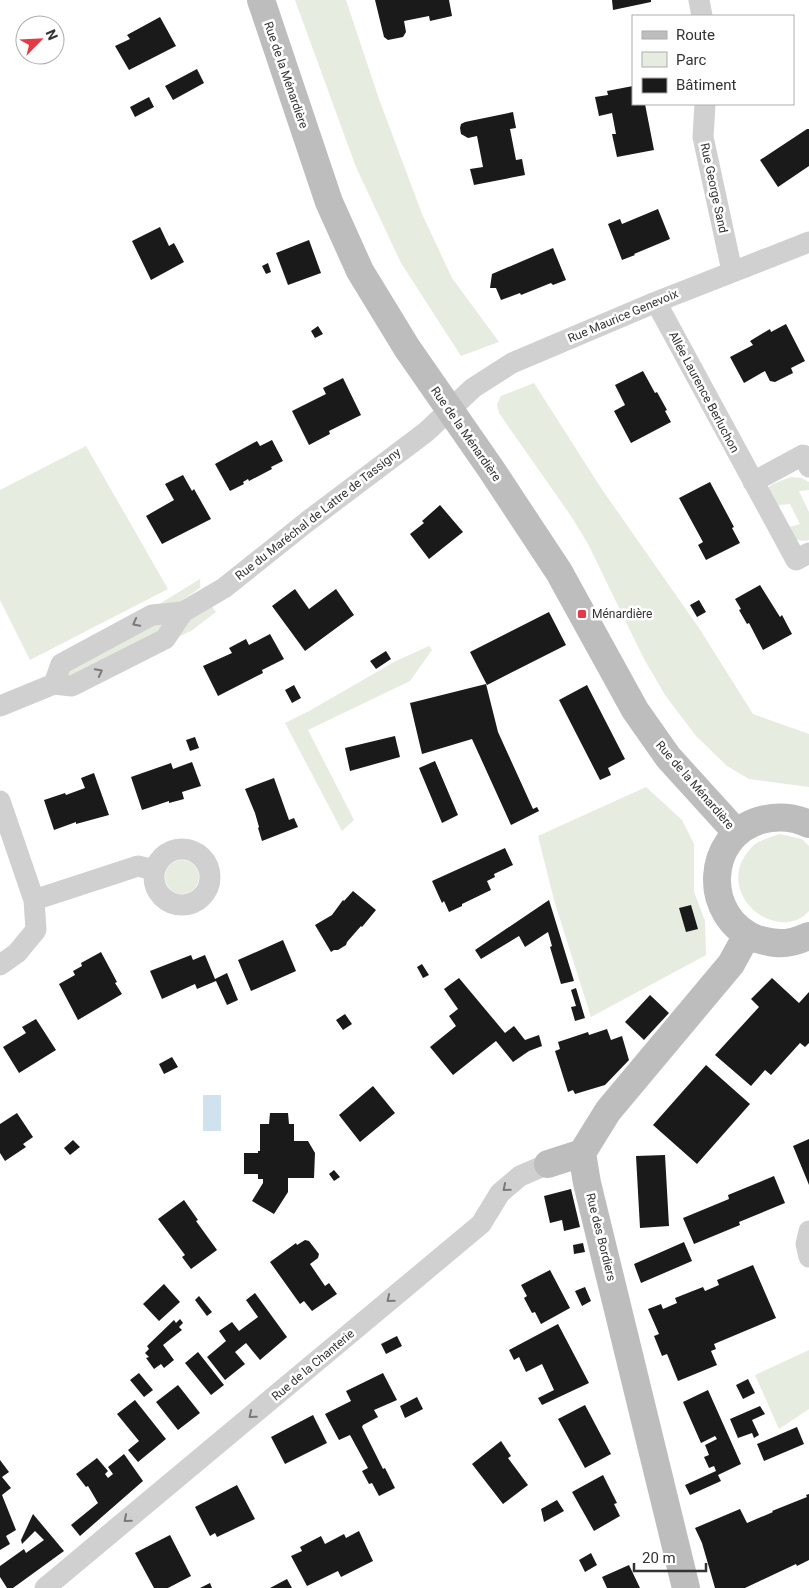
<svg xmlns="http://www.w3.org/2000/svg" width="809" height="1588" font-family="Roboto,sans-serif">
<style>
.green{fill:#e6ecdf}
.water{fill:#cfe2ee}
.building{fill:#1a1a1a}
.lines{fill:none;stroke-linecap:round;stroke-linejoin:round}
.street{stroke:#d0d0d0;stroke-width:21}
.secondary{stroke:#bdbdbd;stroke-width:28}
.oneway{stroke:#7a7a7a}
.poi-dot{fill:#e63946;stroke:#fff;stroke-width:2}
.labels{text-anchor:middle;stroke-width:5;stroke-linejoin:round;paint-order:stroke}
.street-label{font-size:12px;fill:#333;stroke:#fff}
.poi-label{font-size:12px;fill:#333;stroke:#fff;text-anchor:start}
</style>
<rect width="100%" height="100%" fill="#fff"/>
<!-- green -->
<path class="green" d="M295 0H346L379 99 422 214 452 278 499 342 461 356 401 263 356 167Z
M534 383 601 488 699 628 753 714 809 734V787L749 779 727 766 696 736 665 695 643 657 588 544 571 516 499 413 497 404 501 396Z
M86 446 168 589 30 660 0 600V490Z
M791 477 801 478 809 482V490L799 491 809 512V540C797 543 791 536 783 529L800 524 790 504 771 506 766 489 773 484Z
M200 579V588L177 604 156 606Z
M211 605 216 612 191 631 168 642 182 625Z
M159 620 165 628 75 678 67 676 70 667Z
M429 646 432 650 410 681 308 730 354 820 342 831 285 723 311 710 394 662Z
M646 787 682 820 694 844V892L705 921 706 955 591 1017 554 900 538 836Z
M779 834 802 839 809 846V911C777 947 707 890 754 845 760 840 772 837 779 834Z
M165 877a17 17 0 1 1 34 0a17 17 0 1 1-34 0Z
M809 1350V1409L779 1429 755 1375Z"/>
<!-- water -->
<path class="water" d="M203 1095H221V1131H203Z"/>
<!-- building -->
<path class="building" d="M375 0H449L452 16 430 21 429 16 404 21 406 32 403 37 388 40 384 37Z
M612 0H651V2L613 10Z
M160 17 176 46 129 70 115 46 130 39 127 35Z
M197 69 204 83 173 100 165 86Z
M633 86V104H645L654 150 617 157 612 134H616L612 113 599 116 595 97 608 95 607 91Z
M149 97 154 107 135 117 130 107Z
M513 112 516 128 510 129 516 160 522 159 525 175 474 185 470 169 483 167 477 136 468 138 461 134 460 128 461 124 465 122Z
M807 129H809V166L778 187 760 160Z
M658 209 670 239 634 254 635 255 622 260 608 224 620 219 622 224Z
M160 227 169 246 174 243 184 262 151 280 132 241Z
M309 240 321 273 288 285 276 253Z
M553 248 566 280 553 285 551 283 521 295 520 293 501 300 496 288H490L492 274Z
M268 263 271 272 266 274 262 266Z
M786 324 805 361 791 368 793 373 775 382 770 381 765 371 744 383 730 357 753 345 750 341 770 329 771 332Z
M318 326 323 334 315 338 311 331Z
M643 371 655 393 657 392 667 410 665 411 671 422 631 443 614 411 625 405 615 385Z
M343 378 361 415 329 431 330 434 309 445 292 411 326 394 323 388Z
M272 440 283 461 271 467 272 469 249 481 248 479 243 482 244 484 230 491 215 464 257 441 260 446Z
M183 475 192 491 194 489 211 519 162 544 146 516 174 500 165 484Z
M710 482 734 527 732 528 740 543 706 560 698 545 703 542 679 498Z
M440 505 463 532 429 559 410 534 424 523 422 521Z
M760 585 780 617 782 615 792 634 763 650 749 623 747 624 739 610 741 609 735 599Z
M295 589 309 609 336 589 354 615 305 651 272 606Z
M699 600 706 612 697 617 690 605Z
M549 612 566 645 487 685 470 652Z
M270 634 284 659 262 670 263 673 218 696 203 666 232 653 229 648 246 639 249 645Z
M386 651 391 659 376 669 370 661Z
M486 684 498 732 533 809 537 807 539 811 511 825 472 739 422 754 410 703Z
M294 685 301 698 292 703 285 690Z
M587 685 625 759 608 768 611 775 600 780 559 700Z
M395 736 400 757 350 771 345 748Z
M195 737 199 748 190 751 186 740Z
M435 761 458 815 442 823 419 768Z
M192 762 201 786 182 792 184 799 169 803V801L142 810 131 777 171 763 173 769Z
M94 773 109 815 76 824V822L54 830 44 800 65 793 66 795 85 788 81 778Z
M274 778 289 820 294 818 298 827 262 841 258 828 259 827 255 813 245 789Z
M505 848 513 865 494 874 495 877 487 881 491 890 462 904V906L449 912 444 901 442 903 432 881Z
M353 891 376 910 362 927 361 926 347 942 346 945 338 950H334L331 952 315 925 332 915 343 900 344 901Z
M549 900 574 981 561 984 550 947 552 946 548 932 525 947 519 936 481 959 475 950Z
M691 905 698 929 686 932 679 908Z
M283 940 296 971 251 991 238 960Z
M101 952 117 982 115 983 122 994 78 1020 59 984 75 975 73 971 82 966 81 963Z
M191 955 193 960 205 955 215 979 227 973 238 1000 227 1005 216 981 197 989 195 984 162 999 150 971Z
M422 964 429 975 423 978 417 967Z
M459 978 505 1033 514 1026 525 1040 539 1035 542 1046 529 1051 513 1062 496 1041 453 1075 430 1047 456 1026 449 1016 458 1009 444 989Z
M772 978 799 1003 809 992V1043L805 1047 800 1043 771 1075 765 1070 751 1086 715 1055 759 1007 751 999Z
M576 988 585 1018 575 1021 571 1007 576 1006 571 990Z
M650 995 669 1013 644 1040 625 1022Z
M345 1014 352 1024 343 1030 336 1020Z
M36 1019 56 1050 19 1073 3 1047 26 1033 22 1027Z
M607 1029 611 1040 622 1036 629 1060 605 1085 575 1094 573 1090 568 1092 555 1051 560 1049 558 1042 588 1032 589 1035Z
M172 1057 178 1067 164 1074 159 1064Z
M706 1065 750 1104 697 1164 653 1125Z
M373 1086 395 1113 360 1142 339 1115Z
M17 1113 33 1137 23 1144 26 1147 5 1161 0 1153V1124Z
M270 1113H288L289 1124H294V1141H308L315 1153 314 1178H288V1192L274 1214 252 1201 263 1183V1179H258V1174H244V1153H258V1151H260V1124H269Z
M809 1139V1185L793 1146Z
M73 1140 80 1147 70 1155 64 1148Z
M665 1155 669 1226 640 1228 636 1156Z
M334 1170 340 1177 334 1181 329 1174Z
M774 1176 785 1203 739 1222 740 1225 694 1244 683 1218 729 1199 728 1195Z
M571 1189 580 1227 564 1231 562 1220 550 1223 544 1196Z
M184 1200 198 1220 196 1221 217 1250 191 1269 182 1257 185 1255 158 1219Z
M305 1240 309 1241 319 1254 318 1258 310 1264 325 1286 329 1283 337 1294 312 1311 304 1301 300 1304 270 1262 296 1243 297 1245Z
M684 1242 692 1261 641 1283 634 1264Z
M583 1243 585 1252 574 1254 573 1245Z
M753 1265 776 1318 714 1344 716 1349 711 1351 717 1365 678 1381 667 1354 662 1356 654 1336 659 1334 648 1309 661 1304 663 1309 677 1303 675 1298 703 1287 705 1291 719 1285 717 1280Z
M550 1270 570 1308 541 1324 535 1312 532 1313 524 1298 527 1296 521 1285Z
M164 1284 180 1302 159 1321 143 1304Z
M585 1287 591 1301 582 1306 575 1291Z
M255 1293 287 1337 260 1360 246 1343 235 1352 245 1364 225 1380 207 1357 226 1341 219 1331 232 1322 239 1331 258 1317 246 1300Z
M199 1296 212 1312 207 1316 195 1300Z
M180 1319 183 1323 179 1327 182 1330 163 1345 174 1360 164 1368 161 1364 154 1369 146 1358 149 1357 145 1353 149 1349 147 1346 174 1320 176 1323Z
M558 1324 589 1383 542 1405 538 1398 554 1390 542 1364 526 1372 519 1357 514 1360 509 1350Z
M397 1336 402 1346 386 1354 381 1344Z
M198 1352 224 1385 211 1395 185 1363Z
M139 1373 153 1390 144 1397 130 1380Z
M383 1373 397 1400 374 1410 378 1417 363 1425 362 1427 383 1469 385 1468 395 1488 379 1496 372 1483 369 1484 362 1471 368 1468 350 1435 339 1440 325 1414 351 1401 346 1391Z
M748 1379 755 1393 743 1399 736 1385Z
M178 1385 200 1413 178 1430 156 1402Z
M708 1390 741 1464 718 1475 721 1481 690 1495 685 1485 716 1471 714 1466 709 1468 704 1457 709 1455 705 1445 717 1439 715 1436 701 1443 683 1402Z
M417 1397 423 1409 405 1418 400 1406Z
M135 1400 166 1439 138 1462 128 1450 139 1441 117 1414Z
M585 1405 611 1454 585 1468 558 1419Z
M760 1406 765 1414 752 1420 759 1435 754 1438 752 1433 738 1438 730 1419Z
M313 1415 327 1443 285 1464 271 1437Z
M797 1427 804 1444 764 1461 757 1444Z
M501 1441 511 1456 508 1458 528 1485 503 1504 472 1464Z
M124 1454 143 1481 80 1536 71 1525 98 1503 88 1486 86 1487 76 1474 97 1458 108 1471 105 1474 108 1478 113 1474 108 1467Z
M0 1460 9 1472 2 1477 11 1488 2 1495 16 1530 6 1536 10 1544 0 1550Z
M603 1475 617 1503 614 1504 620 1516 594 1531 572 1492Z
M237 1485 255 1519 217 1537 215 1533 210 1536 195 1507Z
M809 1494V1560L797 1566 796 1564 745 1588H715L702 1543 695 1528 740 1509 747 1523 773 1512 772 1511 807 1497 806 1495Z
M557 1500 564 1511 544 1522 541 1509Z
M33 1514 64 1551 13 1588H7L0 1577V1566L24 1549 26 1553 44 1540 35 1531 22 1544 21 1540Z
M359 1531 373 1561 341 1577 338 1571 307 1586 291 1556 302 1551 300 1547 321 1536 325 1544 344 1534 346 1538Z
M170 1535 191 1576 168 1588H154L135 1553Z
M591 1553 597 1565 585 1572 579 1560Z
M629 1565 640 1588H607L602 1577Z
M287 1579 292 1588H270Z
M210 1583 212 1588H200Z"/>
<g class="lines">
<!-- street -->
<path class="street" d="M699 0 702 16
M705 104 703 137 732 271
M656 302 796 560 809 553
M753 482 803 455 809 467
M54 684 61 664 152 615 183 612
M0 706 54 684 72 686 165 639 183 612 224 588 308 521 426 432 473 388 512 363 656 302 809 242
M0 801 34 900 36 930 17 953 0 965
M154 877a28 28 0 1 1 56 0a28 28 0 1 1-56 0Z
M34 900 138 866 154 870
M809 1231 806 1244 809 1257
M45 1588 481 1224 500 1193 520 1176 548 1164"/>
<!-- secondary -->
<path class="secondary" d="M261 0 329 202 360 271 407 348 491 469 559 572 635 710 668 757 737 833
M809 824C794 817 777 816 761 820 704 836 702 918 757 939 768 942 780 945 791 942 797 941 803 938 809 936
M548 1164 582 1153
M686 1588 587 1183 582 1153 608 1111 731 964 747 935"/>
</g>
<!-- one-way arrows -->
<defs><path id="oneway-chevron" d="M-2-3.5L2.5 0L-2 3.5" fill="none" stroke-width="1.6" stroke-linecap="round" stroke-linejoin="round" transform="scale(1.25)"/></defs>
<g class="oneway">
<use href="#oneway-chevron" transform="translate(136 623) rotate(152)"/>
<use href="#oneway-chevron" transform="translate(99 672) rotate(-27)"/>
<use href="#oneway-chevron" transform="translate(506 1188) rotate(140)"/>
<use href="#oneway-chevron" transform="translate(390 1299) rotate(140)"/>
<use href="#oneway-chevron" transform="translate(252 1415) rotate(140)"/>
<use href="#oneway-chevron" transform="translate(127 1519) rotate(140)"/>
</g>
<!-- markers -->
<rect class="poi-dot" x="577" y="609" width="10" height="10" rx="2.5"/>
<g class="labels">
<!-- street labels -->
<g class="street-label">
<text transform="translate(286 75) rotate(71)" y="4">Rue de la Ménardière</text>
<text transform="translate(714 188) rotate(78)" y="4">Rue George Sand</text>
<text transform="translate(623 316) rotate(-23)" y="4">Rue Maurice Genevoix</text>
<text transform="translate(704 392) rotate(62)" y="4">Allée Laurence Berluchon</text>
<text transform="translate(466 434) rotate(55)" y="4">Rue de la Ménardière</text>
<text transform="translate(318 514) rotate(-38)" y="4">Rue du Maréchal de Lattre de Tassigny</text>
<text transform="translate(695 785) rotate(49)" y="4">Rue de la Ménardière</text>
<text transform="translate(601 1237) rotate(76)" y="4">Rue des Bordiers</text>
<text transform="translate(313 1365) rotate(-40)" y="4">Rue de la Chanterie</text>
</g>
<!-- poi labels -->
<g class="poi-label">
<text x="592" y="618">Ménardière</text>
</g>
</g>
<!-- legend -->
<rect x="632" y="15" width="162" height="90" fill="#ffffff" stroke="#adadad"/>
<rect x="642" y="31" width="25" height="8" fill="#bdbdbd" stroke="#adadad"/>
<text x="676" y="40" font-size="15" fill="#333333">Route</text>
<rect x="642" y="52" width="25" height="15" fill="#e6ecdf" stroke="#adadad"/>
<text x="676" y="65" font-size="15" fill="#333333">Parc</text>
<rect x="642" y="78" width="25" height="15" fill="#1a1a1a" stroke="#adadad"/>
<text x="676" y="90" font-size="15" fill="#333333">Bâtiment</text>
<!-- north arrow -->
<g transform="translate(40 40) rotate(66)"><circle r="24" fill="#ffffff" stroke="#adadad"/>
<path d="M0-4L9 19L0 12L-9 19Z" fill="#e63946"/>
<text y="-8" font-size="14" font-weight="bold" text-anchor="middle" fill="#333333">N</text>
</g>
<!-- scale -->
<path d="M634 1563v8h72v-8" fill="none" stroke="#333333" stroke-width="2.5"/>
<text x="642" y="1563" font-size="15" fill="#333333" stroke="#ffffff" stroke-width="4" paint-order="stroke">20 m</text>
</svg>
